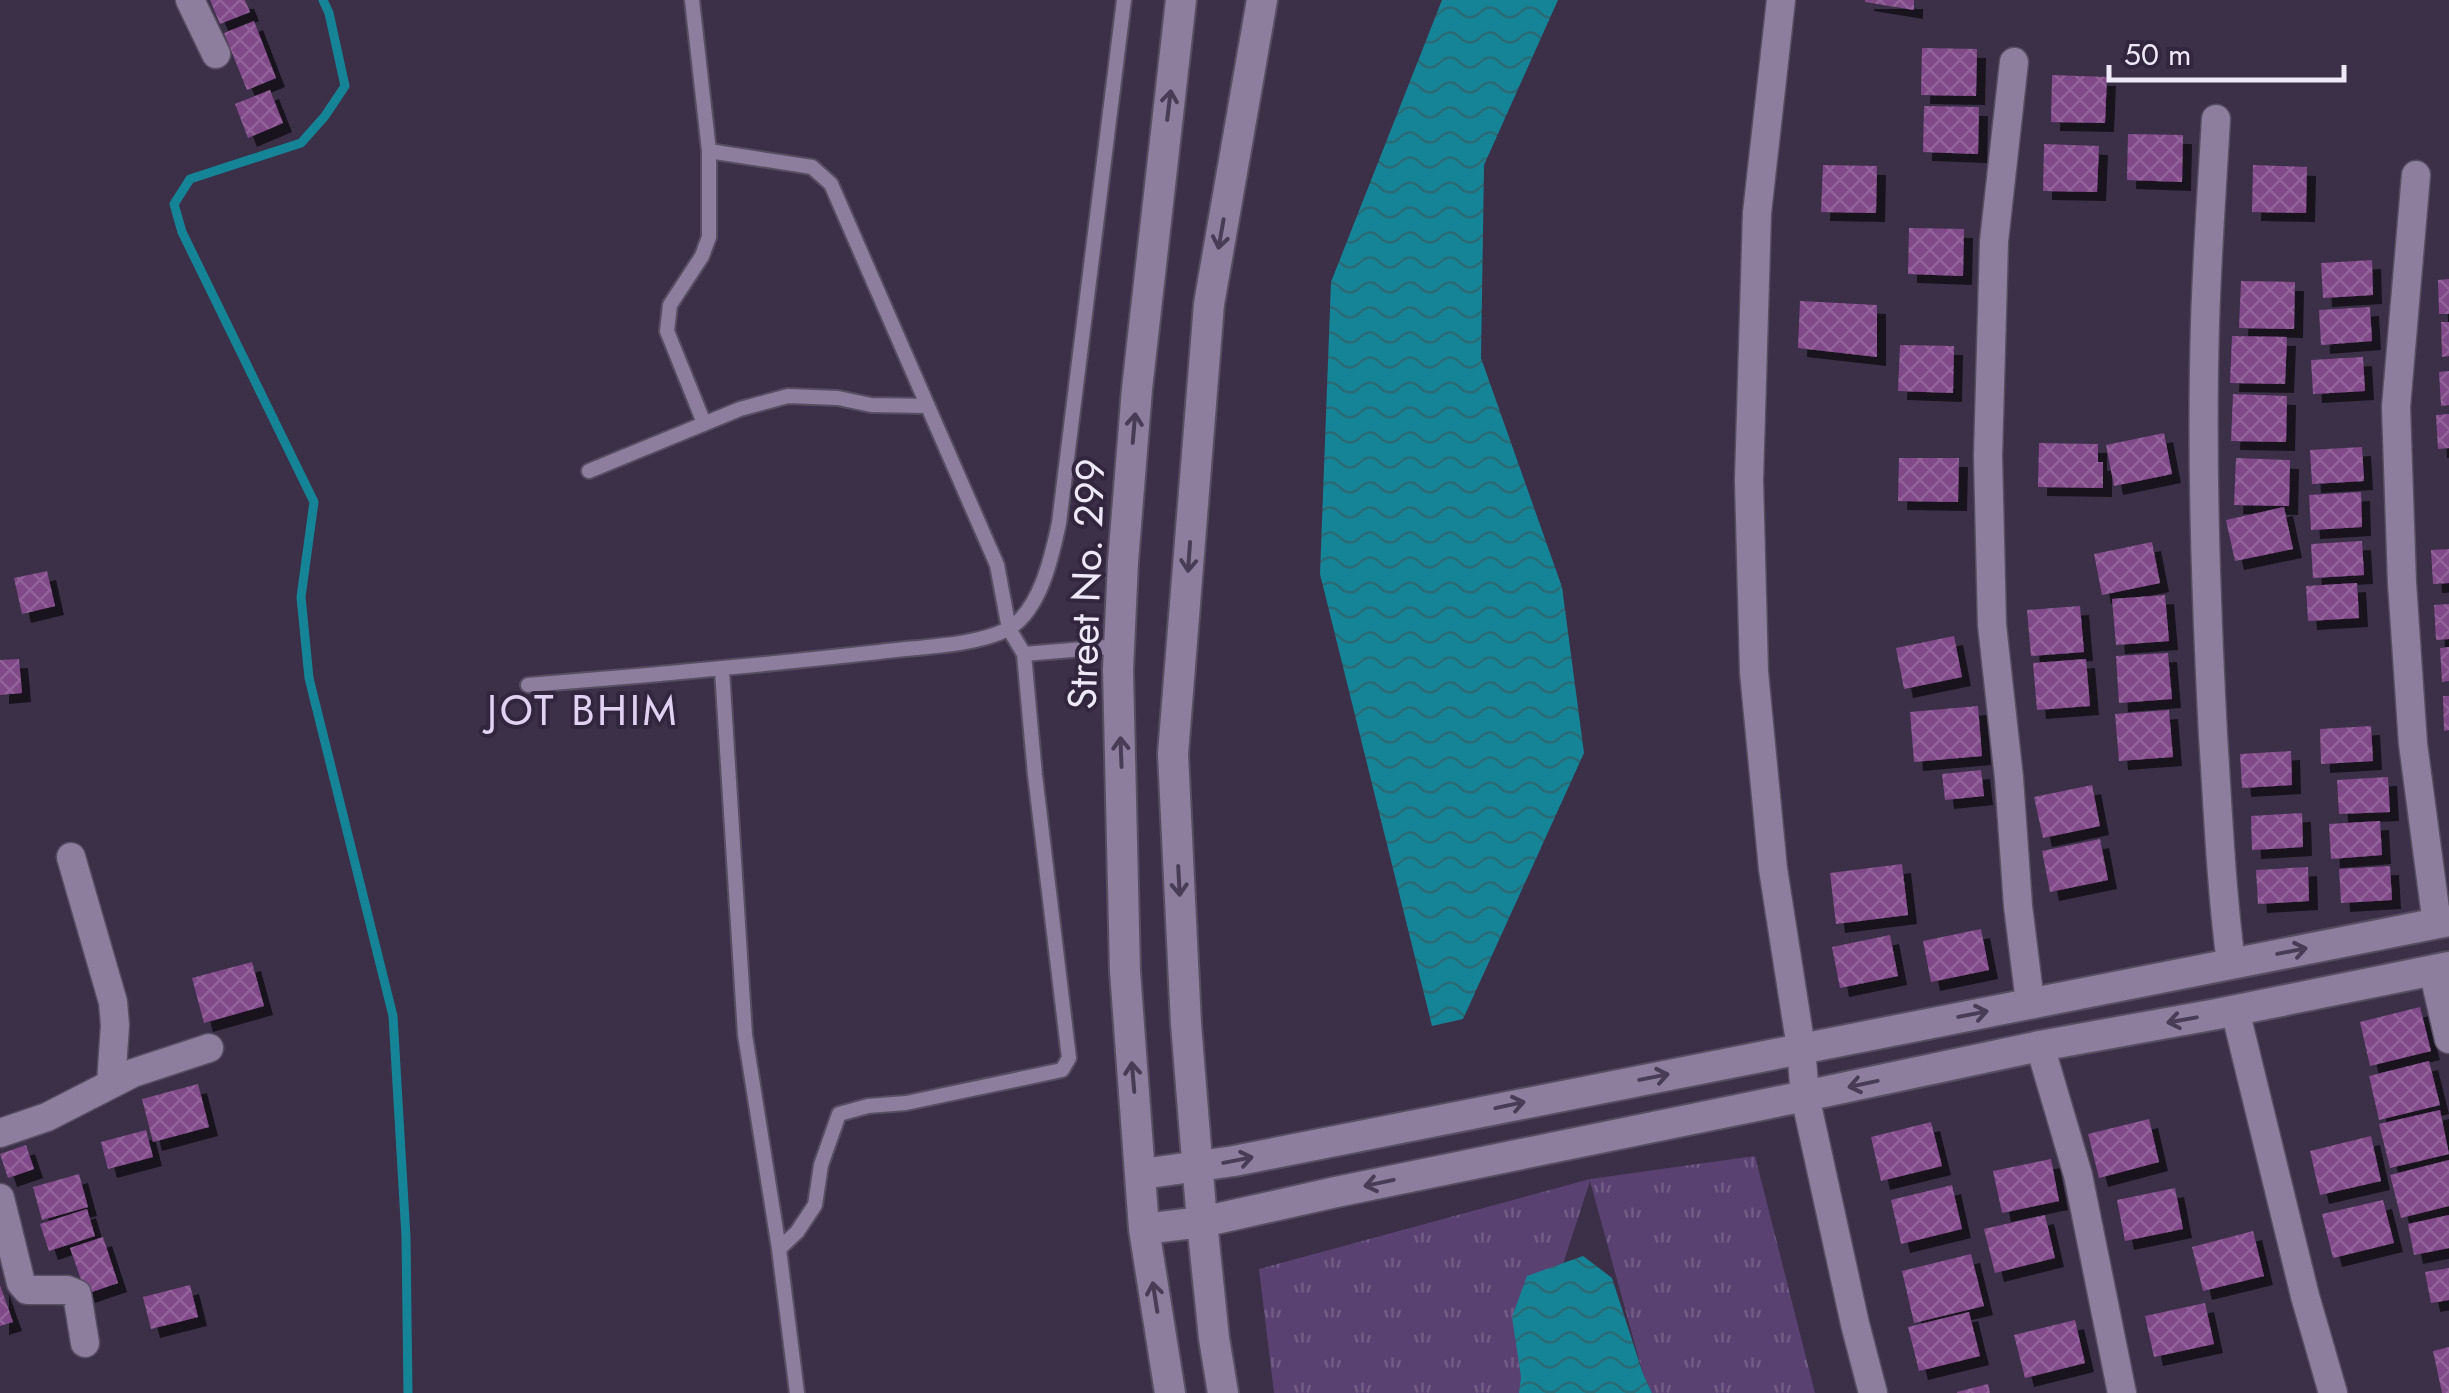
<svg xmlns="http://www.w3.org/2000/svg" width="2449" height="1393" font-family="Jost,sans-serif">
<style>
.grass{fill:url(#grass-tufts)}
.water{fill:url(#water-waves)}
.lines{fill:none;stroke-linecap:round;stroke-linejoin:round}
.stream{stroke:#168497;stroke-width:9}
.building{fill:url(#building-cross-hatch);filter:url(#shadow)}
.lane-casing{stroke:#584e63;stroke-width:18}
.street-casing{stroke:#584e63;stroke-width:31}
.secondary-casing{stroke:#584e63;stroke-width:34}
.lane{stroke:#8c7e9c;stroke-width:14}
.street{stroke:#8c7e9c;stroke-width:28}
.secondary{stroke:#8c7e9c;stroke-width:30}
.oneway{stroke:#483c56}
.labels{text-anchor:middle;stroke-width:8;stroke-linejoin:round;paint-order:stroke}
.street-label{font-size:40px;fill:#efe8f8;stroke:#32263f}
.neighbourhood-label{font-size:42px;letter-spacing:2.5px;fill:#e1d2f2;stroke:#32263f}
</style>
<defs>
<pattern id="grass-tufts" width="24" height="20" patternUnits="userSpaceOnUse" patternTransform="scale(2.5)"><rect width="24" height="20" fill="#594171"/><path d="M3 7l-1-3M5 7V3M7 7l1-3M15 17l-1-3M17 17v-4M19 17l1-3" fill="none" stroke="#715c86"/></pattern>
<pattern id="water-waves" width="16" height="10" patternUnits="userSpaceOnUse" patternTransform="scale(2.5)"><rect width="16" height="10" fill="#168497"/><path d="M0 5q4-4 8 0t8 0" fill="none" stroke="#2a6b78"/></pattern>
<pattern id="building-cross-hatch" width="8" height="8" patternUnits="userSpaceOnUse" patternTransform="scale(2.5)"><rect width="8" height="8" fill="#804888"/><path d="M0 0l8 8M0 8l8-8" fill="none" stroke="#92629a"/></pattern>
<filter id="shadow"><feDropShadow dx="9" dy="9" stdDeviation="0" flood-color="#0009"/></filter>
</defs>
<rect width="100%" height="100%" fill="#3c3049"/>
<!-- grass -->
<path class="grass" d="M1755 1156 1815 1393H1652L1643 1374 1590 1181 1521 1393H1274L1259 1269 1590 1179Z"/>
<!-- water -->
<path class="water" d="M1442 0H1558L1484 165 1481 358 1562 587 1584 753 1463 1019 1432 1026 1320 574 1331 282Z
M1583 1256 1612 1278 1643 1374 1652 1393H1519L1521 1377 1512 1317 1527 1276Z"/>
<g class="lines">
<!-- stream -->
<path class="stream" d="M323 0 329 13 345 86 325 116 301 143 190 179 174 204 182 232 314 502 301 597 309 678 393 1016 406 1237 408 1393"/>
</g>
<!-- building -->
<path class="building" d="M210 0H245L250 12 220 24Z
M1865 0H1914V10L1865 2Z
M254 21 276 78 247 90 224 33Z
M1922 48 1977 49 1976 96 1921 95Z
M2052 75 2107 77 2105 123 2051 122Z
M270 90 283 123 248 138 235 104Z
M1924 106 1979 107 1978 154 1923 152Z
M2128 134 2183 135 2182 182 2127 180Z
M2044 144 2099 146 2097 192 2043 191Z
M1823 165 1877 166 1876 213 1821 212Z
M2253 165 2307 167 2306 213 2252 212Z
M1909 228 1964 229 1963 276 1908 274Z
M2372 260 2373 295 2323 298 2321 263Z
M2449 279V314H2439L2438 280Z
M2241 281 2295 282 2294 329 2239 328Z
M1800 301 1877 305V357L1798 348Z
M2370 307 2372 341 2321 345 2319 310Z
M2441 322H2449V356L2442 357Z
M2232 336 2287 337 2285 384 2230 383Z
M1900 345 1954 346 1953 393 1898 391Z
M2363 357 2365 391 2313 394 2311 360Z
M2449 371V405L2441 406 2439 372Z
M2233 394 2287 396 2286 442 2231 441Z
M2449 414V448L2438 449 2436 415Z
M2164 433 2172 474 2114 486 2106 445Z
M2039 443 2098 444V462H2103V488L2038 487Z
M2362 447 2364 481 2312 484 2310 450Z
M1899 458H1959L1958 502 1898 501Z
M2236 458 2290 460 2289 506 2234 505Z
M2361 492 2362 527 2311 530 2309 495Z
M2284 507 2293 549 2235 561 2226 520Z
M2362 541 2364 575 2313 578 2311 544Z
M2152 542 2160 583 2102 595 2094 554Z
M2449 549V583L2433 584 2431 550Z
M47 571 55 606 22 614 14 578Z
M2357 583 2359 618 2308 621 2306 586Z
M2165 595 2169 641 2116 645 2112 599Z
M2449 604V639L2436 640 2434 605Z
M2080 606 2084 652 2031 656 2027 610Z
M1954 636 1962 677 1904 689 1896 648Z
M2449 647V681L2442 682 2440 648Z
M2168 653 2172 699 2119 703 2116 656Z
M19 659 22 693 0 695V660Z
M2086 659 2090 706 2037 710 2033 663Z
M2443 696H2449V730L2444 731Z
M1978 706 1982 756 1914 762 1910 712Z
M2169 710 2173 757 2119 761 2115 714Z
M2371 726 2373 761 2321 764 2320 729Z
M2291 751 2292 785 2242 788 2240 754Z
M1981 770 1984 796 1945 800 1942 774Z
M2388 777 2390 812 2339 814 2337 780Z
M2092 785 2100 826 2043 838 2034 797Z
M2302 813 2303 847 2252 850 2251 816Z
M2380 821 2382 855 2331 859 2329 824Z
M2100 839 2108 880 2050 892 2042 851Z
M1902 864 1908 915 1836 924 1830 873Z
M2390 866 2392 900 2341 903 2339 869Z
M2308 867 2309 901 2258 904 2256 870Z
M1981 929 1989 970 1931 982 1923 941Z
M1890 935 1898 976 1840 988 1832 947Z
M252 962 264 1006 204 1023 192 978Z
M2420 1007 2431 1051 2370 1066 2360 1022Z
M2429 1061 2440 1105 2379 1120 2369 1076Z
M198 1084 209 1127 153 1142 142 1099Z
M2440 1110 2449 1154 2390 1168 2379 1124Z
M2149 1119 2159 1162 2099 1178 2088 1134Z
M1931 1122 1942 1166 1881 1181 1871 1137Z
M146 1130 153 1157 108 1169 101 1142Z
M2371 1136 2381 1181 2320 1195 2310 1151Z
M26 1145 34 1169 8 1178 0 1154Z
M2051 1159 2059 1201 2002 1213 1993 1171Z
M2449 1160V1206L2401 1218 2390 1175Z
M79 1174 88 1207 42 1220 33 1187Z
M1952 1185 1962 1229 1901 1244 1891 1200Z
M2175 1188 2183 1229 2125 1241 2117 1200Z
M2383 1200 2394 1243 2333 1258 2322 1214Z
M87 1209 95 1236 49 1251 40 1224Z
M2045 1215 2055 1258 1995 1273 1984 1229Z
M2449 1215V1248L2414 1255 2408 1224Z
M2253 1231 2264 1276 2203 1291 2192 1247Z
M103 1237 118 1283 86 1294 70 1248Z
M1971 1254 1984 1306 1914 1323 1902 1271Z
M2449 1268V1300L2431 1303 2425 1272Z
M0 1285 13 1322 0 1326Z
M190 1285 198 1317 151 1329 143 1297Z
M2205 1303 2214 1344 2154 1357 2145 1316Z
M1969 1312 1980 1356 1919 1371 1908 1327Z
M2075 1320 2085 1363 2025 1378 2014 1335Z
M2449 1347V1393H2442L2433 1351Z
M1988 1384 1990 1393H1957V1392Z"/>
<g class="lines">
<!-- lane casing -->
<g class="lane-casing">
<path id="lane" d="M692 0 709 151V237L702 256 670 305 667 331 704 423
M709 151 812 167 831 184 997 565 1009 629 1024 654 1035 775 1069 1058 1062 1070 906 1103 868 1106 839 1114 821 1165 815 1205 797 1232 779 1249 797 1393
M589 471 740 409 788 396 838 398 871 405 928 406
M1024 654 1119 646
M722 670 745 1035 779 1249
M528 685C645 676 762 665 879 652 915 647 974 646 1006 630 1040 613 1052 556 1059 523L1124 0"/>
</g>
<!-- street casing -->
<g class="street-casing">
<path id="street" d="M190 0 216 54
M1781 0 1757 213 1749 480 1754 672 1773 869 1801 1048 1805 1096 1855 1324 1873 1393
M2014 62 1994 241 1988 456 1992 625 2009 778 2018 906 2030 1002
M2216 119C2212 187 2207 256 2205 324 2201 461 2206 598 2213 735 2218 811 2221 887 2231 963
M2416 175 2396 407 2402 583 2413 744 2437 924
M71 857 113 1002 115 1025 111 1084
M2433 970 2449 1039
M2235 1010 2305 1296 2333 1393
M2040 1046 2078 1175 2122 1393
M0 1133 47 1117 133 1073 209 1048
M0 1198 21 1283 27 1290H67L77 1294 85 1343"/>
</g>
<!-- secondary casing -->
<g class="secondary-casing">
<path id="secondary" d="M1142 1174 1234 1161 2449 921
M1144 1229 1202 1222 1336 1192 1805 1096 2040 1046 2217 1014 2449 967
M1170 1393 1144 1229 1125 971 1118 670 1123 562 1137 389 1181 0
M1223 1393 1214 1338 1202 1222 1186 1024 1173 754 1209 304 1262 0"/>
</g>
<!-- lane -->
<use href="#lane" class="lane"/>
<!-- street -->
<use href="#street" class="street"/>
<!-- secondary -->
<use href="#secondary" class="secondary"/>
</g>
<!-- one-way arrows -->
<defs><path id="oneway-shaft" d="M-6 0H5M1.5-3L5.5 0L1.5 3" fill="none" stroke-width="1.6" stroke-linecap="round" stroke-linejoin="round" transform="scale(2.5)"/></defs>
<g class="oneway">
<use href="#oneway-shaft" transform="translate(1169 105) rotate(-83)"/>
<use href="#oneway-shaft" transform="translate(1221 234) rotate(100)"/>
<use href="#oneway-shaft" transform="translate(1134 428) rotate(-85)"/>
<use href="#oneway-shaft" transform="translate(1189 557) rotate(94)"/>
<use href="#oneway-shaft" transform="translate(1121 752) rotate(-92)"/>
<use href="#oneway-shaft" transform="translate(1179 881) rotate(87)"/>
<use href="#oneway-shaft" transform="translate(2292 951) rotate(-11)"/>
<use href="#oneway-shaft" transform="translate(1973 1014) rotate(-11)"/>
<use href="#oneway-shaft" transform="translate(2182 1020) rotate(170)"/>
<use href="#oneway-shaft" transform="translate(1133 1077) rotate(-95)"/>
<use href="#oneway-shaft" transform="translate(1654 1077) rotate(-11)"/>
<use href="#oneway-shaft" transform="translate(1863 1084) rotate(168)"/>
<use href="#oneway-shaft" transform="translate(1510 1105) rotate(-12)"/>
<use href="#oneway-shaft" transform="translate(1238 1160) rotate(-11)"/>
<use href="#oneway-shaft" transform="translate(1379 1183) rotate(168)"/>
<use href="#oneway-shaft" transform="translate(1155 1297) rotate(-99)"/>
</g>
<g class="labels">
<!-- street labels -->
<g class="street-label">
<text transform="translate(1086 584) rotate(-88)" y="14">Street No. 299</text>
</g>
<!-- neighbourhood labels -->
<g class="neighbourhood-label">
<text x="583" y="725">JOT BHIM</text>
</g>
</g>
<!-- scale -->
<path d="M2109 65v15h235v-15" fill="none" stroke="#efe8f8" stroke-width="5"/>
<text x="2124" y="65" font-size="30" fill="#efe8f8" stroke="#32263f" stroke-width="8" paint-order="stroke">50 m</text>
</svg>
